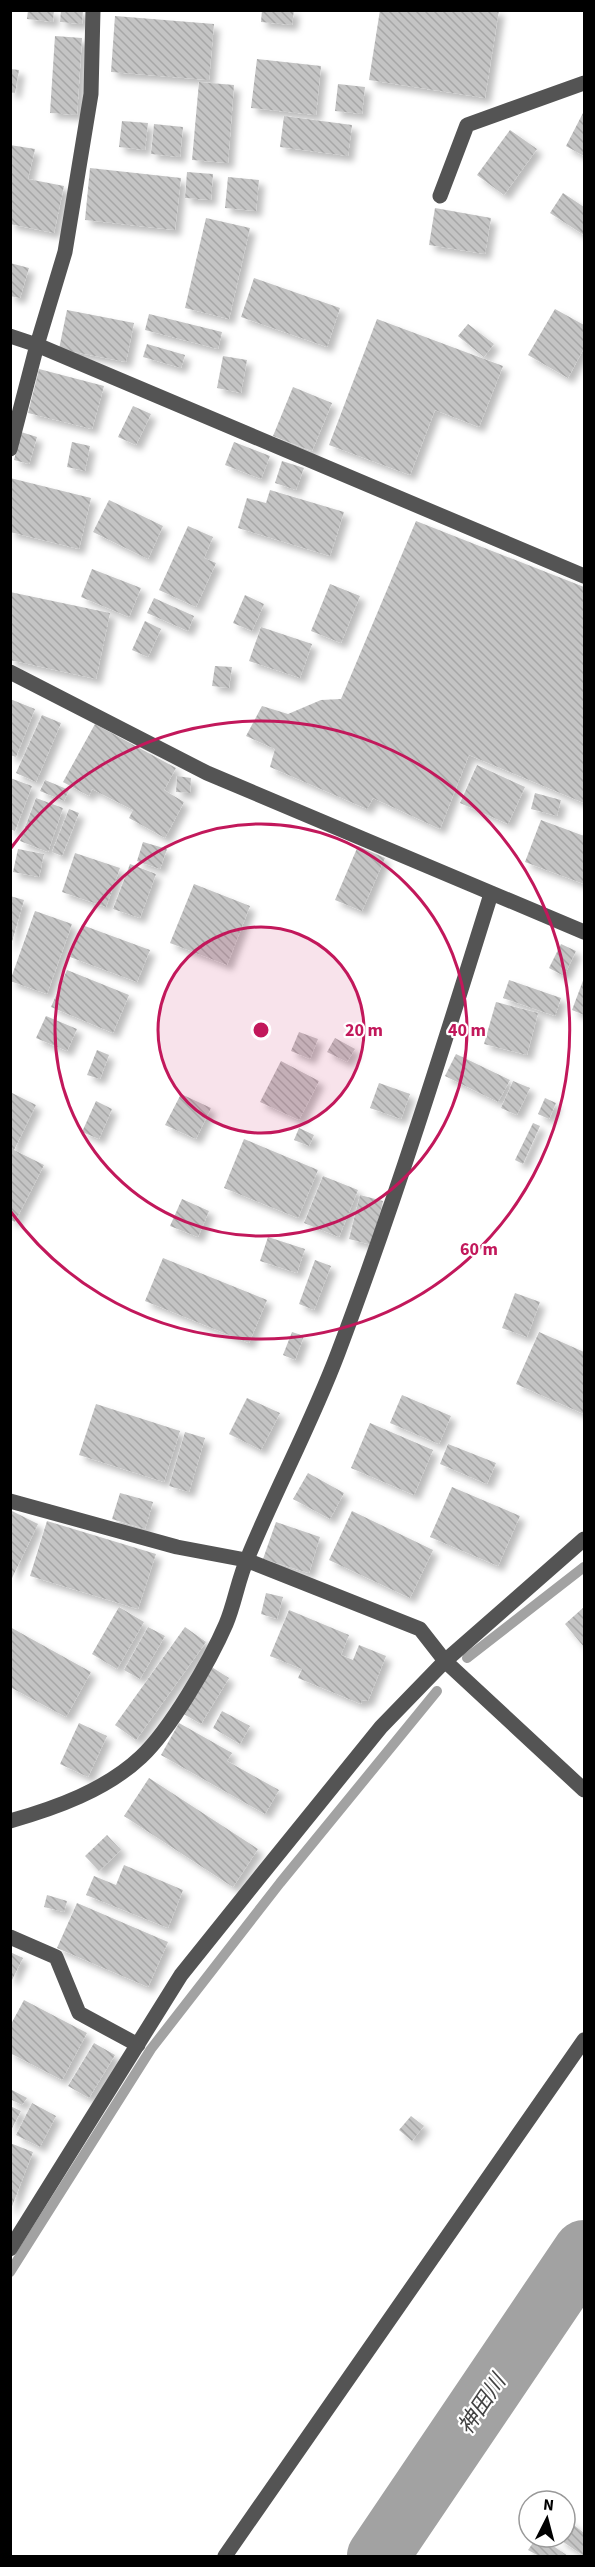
<svg xmlns="http://www.w3.org/2000/svg" width="595" height="2567" font-family="'Source Sans 3','Noto Sans JP',sans-serif">
<style>
.lines{fill:none;stroke-linecap:round;stroke-linejoin:round}
.stream{stroke:#a2a2a2;stroke-width:10}
.river{stroke:#a2a2a2;stroke-width:62}
.building{fill:url(#building-back-hatch);filter:url(#shadow)}
.minor{stroke:#545454;stroke-width:15}
.ring{fill:none;stroke:#c2185b;stroke-width:3}
.labels{text-anchor:middle;stroke-width:4.5;stroke-linejoin:round;paint-order:stroke}
.water-label{font-size:22px;font-style:italic;fill:#434343;stroke:#fff}
.centre{fill:#c2185b;stroke:#fff;stroke-width:3}
.ring-label{font-size:18px;text-anchor:middle;font-weight:bold;fill:#c2185b;stroke:#fff;stroke-width:4.5;stroke-linejoin:round;paint-order:stroke}
</style>
<defs>
<pattern id="building-back-hatch" width="6" height="6" patternUnits="userSpaceOnUse" patternTransform="scale(1.5)"><rect width="6" height="6" fill="#c4c4c4"/><path d="M-1 5l2 2M0 0l6 6M5-1l2 2" fill="none" stroke="#a7a7a7"/></pattern>
<filter id="shadow"><feDropShadow dx="5.5" dy="5.5" stdDeviation="3" flood-color="#0004"/></filter>
</defs>
<rect width="100%" height="100%" fill="#fff"/>
<g class="lines">
<!-- stream -->
<path class="stream" d="M467 1658 584 1567
M10 2272 151 2049 280 1883 437 1691"/>
<!-- river -->
<path class="river" d="M378 2556 584 2251"/>
</g>
<!-- building -->
<path class="building" d="M28 10H54L53 22 27 19Z
M61 10H83L82 24 60 22Z
M262 10H294L292 25 261 22Z
M380 10H499L485 98 369 80Z
M115 16 214 24 209 80 111 72Z
M55 36 82 38 77 115 50 113Z
M257 59 321 66 316 115 251 108Z
M10 69 19 70 15 93 10 92Z
M199 82 234 85 228 163 192 160Z
M338 84 365 87 362 114 335 111Z
M584 111V156L566 146Z
M284 116 352 125 348 156 280 147Z
M122 121 148 123 145 150 119 147Z
M154 124 183 127 180 157 151 154Z
M510 130 537 149 504 195 477 175Z
M10 145 35 149 28 179 64 186 54 233 10 224Z
M90 168 181 178 175 230 85 220Z
M187 172 213 174 211 200 185 198Z
M228 177 259 180 256 211 225 208Z
M563 193 584 207V235L550 213Z
M435 208 491 218 485 254 429 245Z
M206 218 250 228 229 319 185 308Z
M10 263 29 268 20 298 10 296Z
M254 278 340 308 327 347 241 317Z
M555 309 584 325V348L568 378 528 355Z
M67 310 134 323 126 362 59 349Z
M149 314 222 332 218 349 145 330Z
M377 319 503 366 479 427 435 410 410 475 329 445Z
M468 324 494 344 484 357 458 336Z
M147 344 185 355 181 368 143 357Z
M223 356 247 360 241 393 217 388Z
M39 369 104 386 92 429 28 413Z
M293 387 332 403 312 451 273 436Z
M133 406 151 414 136 445 118 437Z
M21 432 37 437 29 464 14 460Z
M72 442 90 446 85 471 67 467Z
M234 442 270 456 261 479 225 465Z
M282 461 304 468 296 490 275 483Z
M10 478 91 498 79 549 10 532Z
M270 490 344 512 330 556 238 528 247 498 266 503Z
M109 500 163 526 148 559 93 532Z
M416 521 584 587V803L469 755 440 829 373 798 367 809 270 767 275 749 246 736 262 706 288 714 321 700 341 699Z
M188 526 213 537 204 558 216 563 196 607 159 590Z
M92 569 141 588 129 617 81 597Z
M330 584 360 596 341 643 311 631Z
M10 592 110 613 96 679 10 660Z
M245 595 264 604 252 631 233 623Z
M154 598 194 616 188 631 147 613Z
M145 621 161 629 148 657 132 650Z
M261 627 312 644 300 678 249 661Z
M215 666 232 667 229 688 212 686Z
M10 699 35 709 16 757 10 755Z
M42 715 61 723 36 782 16 773Z
M95 724 176 768 164 790 184 802 165 838 129 818 133 810 92 789 89 796 63 782Z
M477 765 525 787 508 824 460 803Z
M177 776 191 778 190 793 176 792Z
M10 778 32 786 15 831 10 829Z
M45 780 69 790 64 801 40 791Z
M535 793 561 800 557 816 531 809Z
M36 798 63 808 48 852 20 841Z
M69 809 79 813 62 856 52 852Z
M541 820 584 836V884L525 862Z
M143 842 167 849 160 869 137 861Z
M358 846 385 858 362 911 335 900Z
M18 849 44 854 39 877 13 872Z
M75 853 120 868 106 907 62 892Z
M130 864 156 874 140 918 113 909Z
M194 884 250 906 227 965 170 943Z
M10 896 24 900 11 945H10Z
M35 911 72 924 47 994 10 981Z
M82 925 150 950 137 982 70 957Z
M561 944 576 951 564 976 549 968Z
M67 970 129 995 113 1033 51 1007Z
M584 978V1015L572 1010Z
M509 980 561 998 555 1016 503 998Z
M496 1002 538 1013 527 1055 484 1044Z
M46 1016 77 1029 67 1051 36 1038Z
M299 1032 318 1039 310 1059 291 1051Z
M335 1038 355 1049 347 1062 327 1052Z
M97 1050 109 1055 100 1079 87 1075Z
M456 1054 510 1080 498 1102 445 1076Z
M281 1061 319 1081 299 1120 260 1102Z
M513 1081 530 1088 517 1115 501 1108Z
M379 1083 410 1094 401 1119 370 1108Z
M10 1092 36 1105 14 1150 44 1165 15 1222 10 1220Z
M181 1094 211 1108 196 1139 165 1125Z
M545 1098 556 1103 549 1119 538 1114Z
M96 1101 112 1109 99 1139 82 1132Z
M533 1123 540 1126 523 1164 515 1160Z
M299 1128 314 1135 309 1146 294 1140Z
M244 1139 318 1170 298 1218 224 1188Z
M323 1176 358 1190 339 1237 304 1223Z
M360 1195 383 1201 372 1245 349 1239Z
M182 1199 209 1211 198 1237 170 1226Z
M268 1237 305 1249 297 1273 260 1261Z
M163 1258 267 1300 249 1343 145 1301Z
M315 1260 331 1266 314 1310 299 1304Z
M515 1293 540 1302 527 1337 502 1328Z
M292 1332 304 1336 295 1360 283 1355Z
M539 1332 584 1352V1414L516 1384Z
M402 1395 451 1416 439 1444 390 1423Z
M247 1398 280 1413 261 1450 229 1434Z
M96 1404 180 1431 164 1482 79 1455Z
M370 1423 433 1450 414 1495 351 1468Z
M185 1432 205 1438 189 1492 169 1486Z
M448 1444 496 1463 487 1484 440 1464Z
M308 1473 344 1493 330 1519 293 1499Z
M452 1487 520 1516 498 1566 430 1537Z
M120 1493 153 1502 145 1529 112 1519Z
M12 1511 38 1524 12 1578 10 1515Z
M352 1511 433 1550 410 1598 329 1560Z
M47 1521 156 1554 138 1609 30 1576Z
M276 1522 320 1537 309 1573 263 1559Z
M266 1593 283 1597 277 1619 261 1614Z
M119 1607 144 1622 117 1669 92 1654Z
M584 1607V1647L565 1624Z
M289 1610 349 1635 341 1655 353 1660 359 1645 386 1656 368 1701 362 1700 361 1704 298 1678 302 1669 270 1656Z
M10 1627 91 1672 66 1717 10 1687Z
M148 1627 165 1636 140 1679 124 1670Z
M185 1627 206 1642 136 1740 115 1725Z
M210 1666 229 1678 201 1724 182 1713Z
M222 1711 250 1726 240 1744 213 1728Z
M79 1723 107 1736 88 1777 60 1764Z
M179 1723 232 1753 227 1761 279 1790 265 1814 161 1755Z
M149 1778 258 1849 233 1887 124 1816Z
M107 1835 121 1850 99 1871 85 1856Z
M124 1865 183 1890 168 1928 86 1895 94 1876 116 1885Z
M47 1895 67 1901 64 1912 44 1907Z
M77 1903 168 1942 148 1987 57 1948Z
M10 1952 23 1958 12 1980 10 1979Z
M24 2000 87 2033 62 2080 10 2053V2026Z
M94 2043 115 2055 89 2098 68 2086Z
M10 2089 27 2098 22 2105 10 2099Z
M32 2103 56 2116 40 2147 16 2135Z
M10 2106 21 2111 10 2132Z
M411 2116 424 2126 412 2141 399 2130Z
M10 2143 33 2152 11 2209H10Z
M565 2518 584 2533V2556L556 2537H565Z
M537 2537H540L568 2556H539L528 2550Z"/>
<g class="lines">
<!-- minor -->
<path class="minor" d="M440 196 467 125 584 83
M10 336 37 345 584 576
M10 449 37 345 65 252 91 94 93 10
M10 672 207 773 584 932
M10 1501 177 1547 246 1560 420 1629 445 1661 584 1790
M10 1821C56 1808 106 1790 141 1757 170 1730 210 1661 226 1624 235 1603 238 1579 248 1557 276 1489 312 1422 338 1353 395 1202 443 1048 491 894
M10 1937 56 1957 79 2013 138 2045
M10 2249 181 1975 262 1874 381 1727 445 1661 584 1539
M225 2556 584 2040"/>
</g>
<!-- distance rings -->
<circle cx="261" cy="1030" r="103" fill="#c2185b" fill-opacity=".12"/>
<g class="ring">
<circle cx="261" cy="1030" r="103"/>
<circle cx="261" cy="1030" r="206"/>
<path d="M11 848A309 309 0 1 1 11 1212"/>
</g>
<g class="labels">
<!-- water labels -->
<g class="water-label">
<text transform="translate(481 2404) rotate(-56)" y="8">神田川</text>
</g>
</g>
<circle cx="261" cy="1030" r="9" class="centre"/>
<g class="ring-label">
<text x="364" y="1036">20 m</text>
<text x="467" y="1036">40 m</text>
<text x="479" y="1255">60 m</text>
</g>
<!-- border -->
<rect width="595" height="2567" fill="none" stroke="#000000" stroke-width="24"/>
<!-- north arrow -->
<g transform="translate(547 2519) rotate(6)"><circle r="28" fill="#ffffff" stroke="#999999" stroke-width="1.5"/>
<path d="M0-4.5L10 22L0 15L-10 22Z" fill="#000000"/>
<text y="-9" font-size="16" font-weight="bold" text-anchor="middle" fill="#000000">N</text>
</g>
</svg>
